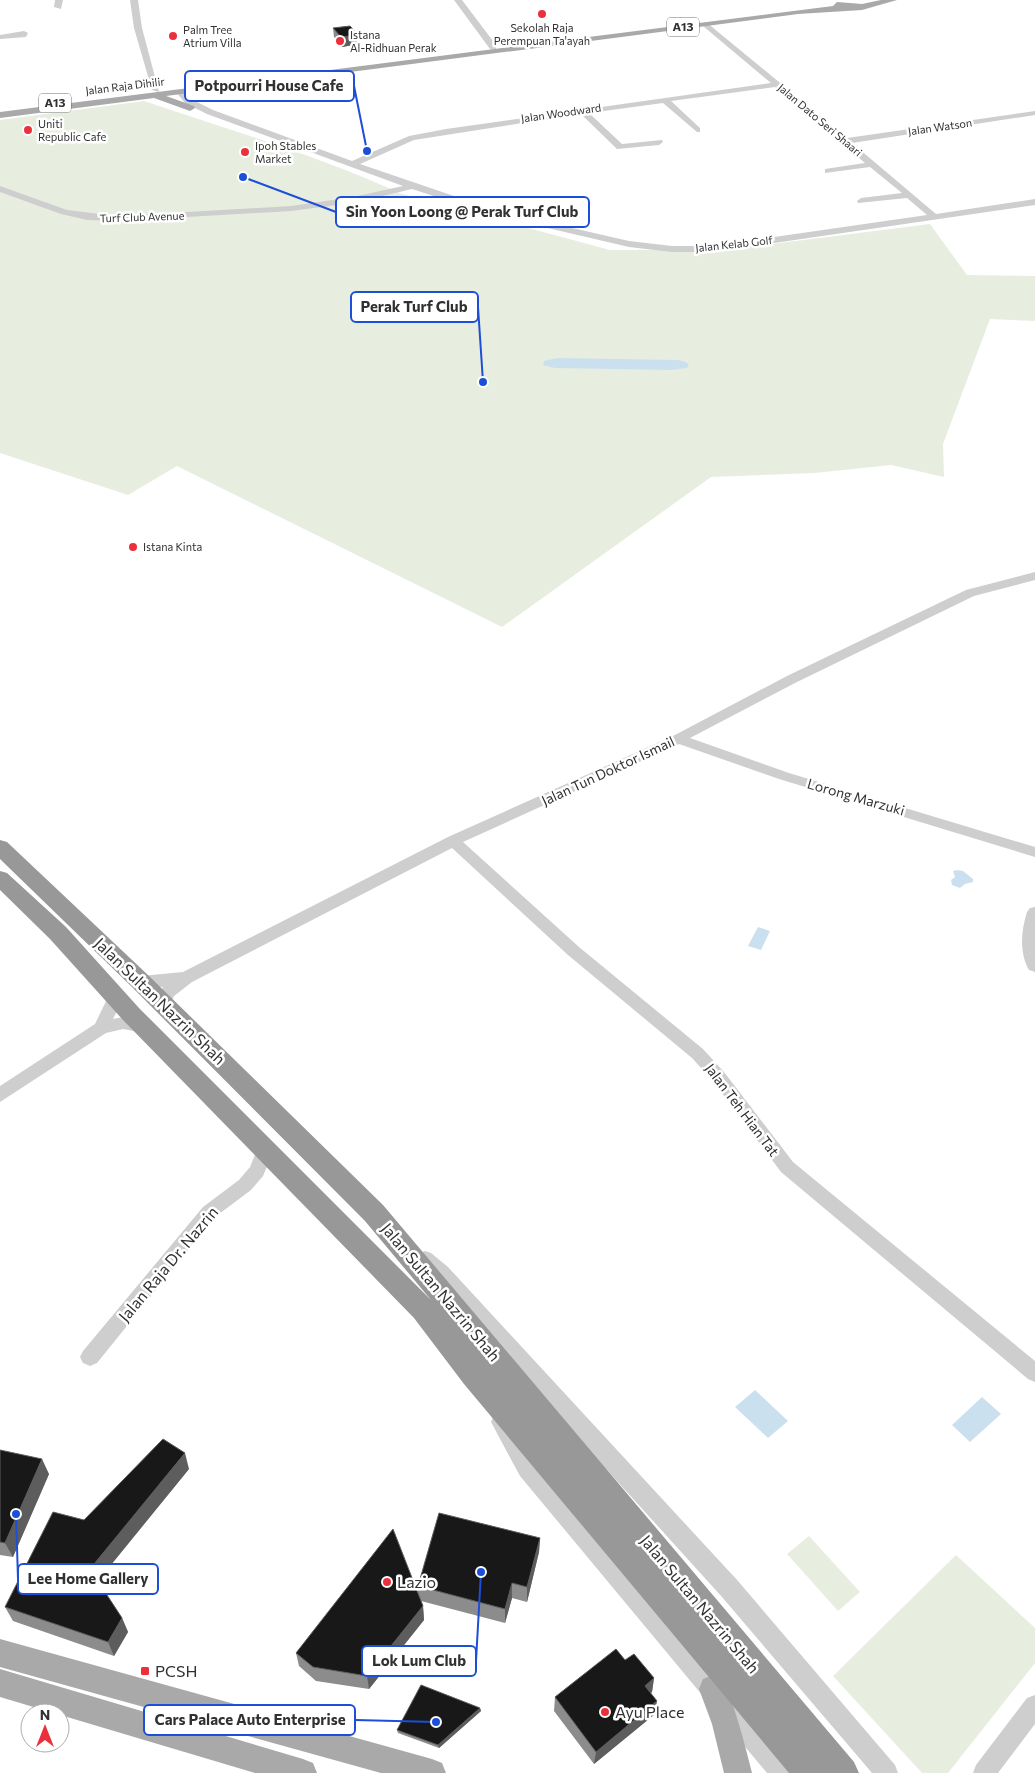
<svg xmlns="http://www.w3.org/2000/svg" width="1035" height="1773" font-family="Commissioner,sans-serif">
<style>
.green{fill:#e7eedf}
.water{fill:#cbe0ee}
.lines{fill:none;stroke-linecap:round;stroke-linejoin:round}
.minor{fill:#cecece;fill-rule:evenodd}
.major{fill:#a9a9a9;fill-rule:evenodd}
.highway{fill:#989898;fill-rule:evenodd}
.wall{fill:#8c8c8c}
.shaded-wall{fill:#5d5d5d}
.building{fill:#181818;stroke:#5d5d5d}
.poi-dot{fill:#eb303c;stroke:#fff;stroke-width:2}
.labels{text-anchor:middle;stroke-width:5;stroke-linejoin:round;paint-order:stroke}
.far-poi-label{font-size:11px;fill:#313131;stroke:#fff;text-anchor:start}
.far-street-label{font-size:11px;fill:#313131;stroke:#fff}
.shield{fill:#fff;stroke:#6f6f6f;stroke-width:1}
.shield-label{font-size:12px;font-weight:bold;fill:#313131}
.street-label{font-size:14px;fill:#313131;stroke:#fff}
.near-street-label{font-size:16px;fill:#313131;stroke:#fff}
.near-poi-label{font-size:16px;fill:#313131;stroke:#fff;text-anchor:start}
.leader{fill:none;stroke:#1d4ed8;stroke-width:2}
.callout-dot{fill:#1d4ed8;stroke:#fff;stroke-width:2}
.callout{fill:#fff;stroke:#1d4ed8;stroke-width:2}
.callout-label{font-size:15px;text-anchor:middle;font-weight:bold;fill:#313131}
</style>
<rect width="100%" height="100%" fill="#fff"/>
<!-- green -->
<path class="green" d="M144 101C230 130 319 156 402 194L610 250H724L930 224 967 275 1035 276V321L990 319 943 444 944 477 891 465 815 473 711 477 502 627 177 466 128 495 0 453V120Z
M809 1536 860 1592 838 1611 787 1554Z
M956 1555 1035 1628V1663L948 1773H922L833 1676Z"/>
<!-- water -->
<path class="water" d="M557 358 678 360 686 362 689 365 687 368 671 370 555 368 543 365 544 361Z
M957 870 963 871 973 879V882L965 884 960 888 952 885 951 880 955 877 953 871Z
M758 927 770 931 761 950 748 946Z
M755 1390 788 1421 768 1438 735 1407Z
M982 1397 1001 1414 970 1442 952 1425Z"/>
<g class="lines">
<!-- minor -->
<path class="minor" d="M55 0H63L61 9 54 7Z
M130 0H138L142 28 159 92 152 90 134 28Z
M454 0H462L496 45V49H490Z
M706 22 847 138 1035 111V115L852 143 936 214 1035 199V205L712 252H672L629 247 492 215 412 189 353 203 291 211 117 221 87 220 61 214 0 192V186L67 210 117 216 291 206 353 197 403 186 207 114 185 103 176 92 183 90 191 99 213 110 352 161 409 136 446 129 771 83 703 26 702 24ZM775 87 865 163 825 169V173L870 167 902 193 861 198 857 201 858 203 907 198 927 215 712 246H672L629 241 498 211 360 164 414 140 581 114 617 149 659 145 663 142 662 140 622 144 589 113 663 103 697 132H700V128L671 101Z
M24 31 28 33 26 37 0 39V35Z
M1035 572V580L974 596 797 682 690 738 789 773 1035 847V857L779 779 679 744 463 842 579 947 703 1049 724 1072 793 1162 1035 1361V1382L1028 1379 781 1172 713 1081 692 1058 568 955 452 848 192 982 174 996 169 1007 163 1009 157 1007 155 1003 163 987 135 986 133 982 135 978 141 976 183 972 448 837 673 736 787 676 966 590Z
M1035 907V972L1029 970C1019 952 1021 931 1027 912L1030 908Z
M116 991 122 993 124 997 113 1019 123 1017 150 1023 152 1027 150 1031 144 1033 123 1029 106 1033 0 1102V1086L95 1024 110 993Z
M265 1143 271 1145 274 1150 263 1176 251 1190 215 1217 97 1363 90 1366 83 1363 80 1357 83 1351 203 1207 239 1180 250 1167 259 1145Z
M425 1251 431 1253 448 1267 738 1581 895 1765 898 1773H872L722 1597 434 1279 419 1265 416 1259 419 1253Z
M501 1413 508 1415 534 1462 790 1765 793 1773H767L520 1476 491 1422 494 1415Z
M1035 1695V1724L998 1773H973L976 1765 1027 1698Z"/>
<!-- major -->
<path class="major" d="M881 0H897L862 10 798 14 166 96 194 106 195 108 190 111 154 98 0 118V112L833 6 837 2 862 4Z
M0 1639 432 1759 442 1763 446 1773H381L0 1667Z
M0 1669 303 1759 313 1763 317 1773H255L0 1697Z
M713 1675 723 1679C736 1710 744 1741 752 1773H724L712 1724 699 1689 703 1679Z"/>
<!-- highway -->
<path class="highway" d="M0 840 7 842 149 976 383 1205 854 1762 859 1773H789L464 1384 414 1318 123 1020 50 939 0 890V871L7 873 66 927 139 1008 431 1300 365 1221 133 988 0 859Z"/>
</g>
<!-- wall -->
<path class="wall" d="M333 28 359 35V44L342 47 334 37Z
M0 1450 49 1474 13 1557 0 1555Z
M189 1469 98 1581 122 1618 128 1632 114 1656 13 1621 5 1607 84 1520Z
M540 1538 539 1552 527 1602 512 1598 505 1623 421 1601 423 1606 424 1620 369 1689 316 1681 299 1666 296 1653 418 1595V1586Z
M625 1660 654 1678 652 1692 651 1693 655 1714 594 1764 554 1711 555 1697Z
M480 1708 481 1711 439 1748 398 1733 397 1730Z"/>
<!-- shaded-wall -->
<path class="shaded-wall" d="M359 35V44L342 47 341 37Z
M185 1453 189 1469 96 1583 90 1569Z
M42 1459 49 1474 13 1557 5 1543Z
M540 1538 539 1552 527 1602V1587Z
M512 1583V1598L505 1623V1609Z
M423 1606 424 1620 369 1689 367 1676Z
M122 1618 128 1632 114 1656 108 1642Z
M654 1678 652 1692 643 1699 645 1686Z
M657 1701 655 1714 594 1764 596 1752Z
M480 1708 481 1711 439 1748 438 1745Z"/>
<!-- building -->
<path class="building" d="M350 26 359 35 341 37 333 28Z
M163 1439 185 1453 90 1569 122 1618 108 1642 5 1607 53 1512 84 1520Z
M0 1450 42 1459 5 1543 0 1542Z
M439 1513 540 1538 527 1587 512 1583 505 1609 418 1586Z
M393 1529 423 1606 367 1676 313 1667 296 1653Z
M616 1649 625 1660 634 1654 654 1678 645 1686 657 1701 596 1752 555 1697Z
M421 1685 480 1708 438 1745 397 1730Z"/>
<!-- markers -->
<g class="poi-dot">
<circle cx="542" cy="14" r="5"/>
<circle cx="173" cy="36" r="5"/>
<circle cx="340" cy="41" r="5"/>
<circle cx="28" cy="130" r="5"/>
<circle cx="245" cy="152" r="5"/>
<circle cx="133" cy="547" r="5"/>
<circle cx="387" cy="1582" r="5"/>
<rect x="140" y="1666" width="10" height="10" rx="2.5"/>
<circle cx="605" cy="1712" r="5"/>
</g>
<g class="labels">
<!-- far-poi labels -->
<g class="far-poi-label">
<text x="542" y="32" text-anchor="middle">Sekolah Raja<tspan x="542" dy="13">Perempuan Ta'ayah</tspan></text>
<text x="183" y="34">Palm Tree<tspan x="183" dy="13">Atrium Villa</tspan></text>
<text x="350" y="39">Istana<tspan x="350" dy="13">Al-Ridhuan Perak</tspan></text>
<text x="38" y="128">Uniti<tspan x="38" dy="13">Republic Cafe</tspan></text>
<text x="255" y="150">Ipoh Stables<tspan x="255" dy="13">Market</tspan></text>
<text x="143" y="551">Istana Kinta</text>
</g>
<!-- far-street labels -->
<g class="far-street-label">
<text transform="translate(125 86) rotate(-7)" y="4">Jalan Raja Dihilir</text>
<text transform="translate(561 113) rotate(-8)" y="4">Jalan Woodward</text>
<text transform="translate(820 120) rotate(40)" y="4">Jalan Dato Seri Shaari</text>
<text transform="translate(940 127) rotate(-8)" y="4">Jalan Watson</text>
<text transform="translate(142 217) rotate(-2)" y="4">Turf Club Avenue</text>
<text transform="translate(734 244) rotate(-6)" y="4">Jalan Kelab Golf</text>
</g>
<!-- shield labels -->
<g class="shield">
<rect x="667" y="17.5" width="32" height="19" rx="4"/>
<rect x="39" y="93.5" width="32" height="19" rx="4"/>
</g>
<g class="shield-label">
<text x="683" y="31">A13</text>
<text x="55" y="107">A13</text>
</g>
<!-- street labels -->
<g class="street-label">
<text transform="translate(608 771) rotate(-25)" y="5">Jalan Tun Doktor Ismail</text>
<text transform="translate(856 797) rotate(16)" y="5">Lorong Marzuki</text>
<text transform="translate(742 1110) rotate(53)" y="5">Jalan Teh Hian Tat</text>
</g>
<!-- near-street labels -->
<g class="near-street-label">
<text transform="translate(160 1001) rotate(44)" y="6">Jalan Sultan Nazrin Shah</text>
<text transform="translate(168 1264) rotate(-50)" y="6">Jalan Raja Dr. Nazrin</text>
<text transform="translate(441 1292) rotate(50)" y="6">Jalan Sultan Nazrin Shah</text>
<text transform="translate(700 1604) rotate(50)" y="6">Jalan Sultan Nazrin Shah</text>
</g>
<!-- near-poi labels -->
<g class="near-poi-label">
<text x="397" y="1588">Lazio</text>
<text x="155" y="1677">PCSH</text>
<text x="615" y="1718">Ayu Place</text>
</g>
</g>
<!-- callouts -->
<path class="leader" d="M367 151L354 86M243 177L336 212M483 382L478 307M16 1514L18 1579M481 1572L476 1661M436 1722L355 1720"/>
<g class="callout-dot">
<circle cx="367" cy="151" r="5"/>
<circle cx="243" cy="177" r="5"/>
<circle cx="483" cy="382" r="5"/>
<circle cx="16" cy="1514" r="5"/>
<circle cx="481" cy="1572" r="5"/>
<circle cx="436" cy="1722" r="5"/>
</g>
<g class="callout">
<rect x="185" y="71" width="169" height="30" rx="5"/>
<rect x="336" y="197" width="253" height="30" rx="5"/>
<rect x="351" y="292" width="127" height="30" rx="5"/>
<rect x="18" y="1564" width="140" height="30" rx="5"/>
<rect x="362" y="1646" width="114" height="30" rx="5"/>
<rect x="144" y="1705" width="211" height="30" rx="5"/>
</g>
<g class="callout-label">
<text x="269" y="91">Potpourri House Cafe</text>
<text x="462" y="217">Sin Yoon Loong @ Perak Turf Club</text>
<text x="414" y="312">Perak Turf Club</text>
<text x="88" y="1584">Lee Home Gallery</text>
<text x="419" y="1666">Lok Lum Club</text>
<text x="250" y="1725">Cars Palace Auto Enterprise</text>
</g>
<!-- north arrow -->
<g transform="translate(45 1728)"><circle r="24" fill="#ffffff" stroke="#adadad"/>
<path d="M0-4L9 19L0 12L-9 19Z" fill="#eb303c"/>
<text y="-8" font-size="14" font-weight="bold" text-anchor="middle" fill="#313131">N</text>
</g>
</svg>
